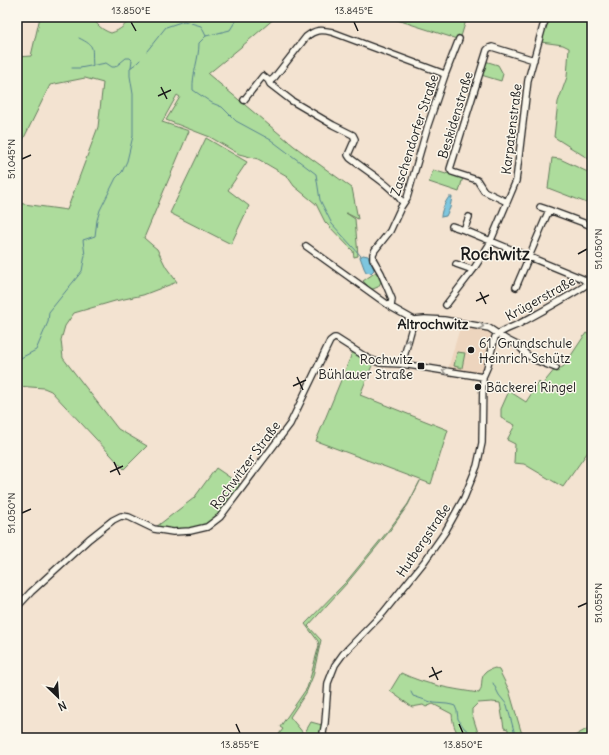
<svg xmlns="http://www.w3.org/2000/svg" width="609" height="755" font-family="Delius,sans-serif">
<style>
.built{fill:#edd5be}
.green{fill:#addc9c;stroke:#647c5c}
.water{fill:#7ec6de;stroke:#578290}
.lines{fill:none;stroke-linecap:round;stroke-linejoin:round}
.stream{stroke:#578290;stroke-width:1}
.minor-casing{stroke:#1c1c1c;stroke-width:8}
.minor{stroke:#fbf7ec;stroke-width:5.5}
.oneway{stroke:#97948e}
.ticks{fill:none;stroke:#1c1c1c;stroke-width:1.5}
.poi-dot{fill:#1c1c1c;stroke:#fbf7ec;stroke-width:1.5}
.labels{text-anchor:middle;stroke-width:3;stroke-linejoin:round;paint-order:stroke}
.street-label{font-size:13px;fill:#1c1c1c;stroke:#fbf7ec}
.poi-label{font-size:13px;fill:#1c1c1c;stroke:#fbf7ec;text-anchor:start}
.neighbourhood-label{font-size:14px;font-weight:bold;fill:#1c1c1c;stroke:#fbf7ec}
.district-label{font-size:17px;font-weight:bold;fill:#1c1c1c;stroke:#fbf7ec}
.neatline{fill:none;stroke:#1c1c1c;stroke-width:1.5}
.ticks-label{font-size:10px;text-anchor:middle;fill:#1c1c1c}
</style>
<rect width="100%" height="100%" fill="#f3e3d1"/>
<filter id="ink" filterUnits="userSpaceOnUse"><feTurbulence type="fractalNoise" baseFrequency=".025" numOctaves="2"/><feDisplacementMap in="SourceGraphic" scale="8" xChannelSelector="R" yChannelSelector="G"/><feConvolveMatrix kernelMatrix="1 2 1 2 8 2 1 2 1" color-interpolation-filters="sRGB"/></filter>
<g filter="url(#ink)">
<!-- built -->
<path class="built" d="M461 324 492 331 483 372 479 374 448 369Z"/>
<!-- green -->
<path class="green" d="M40 17H92C97 25 102 30 111 33 121 30 125 25 132 17H276L241 47 208 74 294 146 352 188 358 219 346 213 355 219 358 256 354 257 353 251 325 222 316 204 294 186 287 176 258 159 239 154 210 137 166 120 180 97 177 95 162 122 189 131 144 238 152 245 157 249 166 267 177 282 143 295 115 301 74 313 65 326 61 340 63 358 118 429 147 446 124 469 51 391 44 388 17 386V203L67 210 98 127 103 83 85 78 50 85 17 152V57L31 56Z
M388 17H467L460 40Z
M550 17H592V161L554 137 558 102 567 77 569 48 563 45 541 42 545 28Z
M485 61 498 65 503 74 501 81 481 75Z
M206 138 247 162 228 190 249 206 231 244 170 213Z
M552 158 560 159 592 174V205L548 188Z
M433 170 446 174 447 173 463 177 459 192 429 182Z
M376 272 381 282 378 287 373 289H371L363 281Z
M586 333 592 336V446L563 487 524 464 514 463 515 444 507 440 515 425 501 418V409L509 391 526 402 539 382 542 385 555 369 561 368 564 366Z
M353 351 373 363 360 395 448 430 431 484 316 441Z
M457 352 465 353 462 368 454 366Z
M216 468 241 485 219 516 206 525 188 530 172 531 156 527 194 498Z
M420 481 408 505 388 533 347 583 308 626 321 640 313 676 306 693 290 717 304 734 311 722 322 725 320 737 321 738H276L283 729 280 727 307 688 311 675 319 645 318 641 305 624 346 582 387 532 408 504Z
M495 668 499 670 509 690 521 731 525 738H508V729L504 728 500 703 492 702 478 703 472 709V714L479 736 483 738H435L459 735C454 728 453 724 452 714L433 704 426 707 423 705 412 707 390 691 401 673C426 685 452 689 479 693 484 686 479 678 486 672 489 670 491 669 495 668Z
M592 726V738H571Z"/>
<!-- water -->
<path class="water" d="M449 197H452L450 208 446 216 441 217C441 211 445 202 449 197Z
M363 255 368 256 373 267 374 270 371 273 366 272 364 268 360 257Z"/>
<g class="lines">
<!-- stream -->
<path class="stream" d="M206 36 199 43C199 60 192 73 193 90L212 103 222 107 236 121 271 140 316 174 320 200 332 224 361 256
M79 38C97 47 91 47 93 66
M147 51 166 27 184 21 201 26 206 36 230 30 238 17
M72 68H80L106 63 112 67H115L126 58H130L132 60 131 67
M17 360 36 350 48 322 49 312 82 271 85 255 83 240 95 236 97 220 100 210 116 178 122 172 127 161 133 136V94L130 76V68L137 63 140 60
M493 683 499 695 507 705 514 731 517 738
M411 692 413 696 434 703 447 704 452 705 455 706 457 711 458 719 464 728 472 734 474 738
M343 737 345 738"/>
<!-- minor casing -->
<g class="minor-casing">
<path id="minor" d="M269 82 274 78 306 37C315 30 320 29 332 32L442 73 445 75
M244 100 263 76 268 80 270 84 292 101 333 125 353 135 355 139 348 155 350 158C368 172 390 184 403 203
M507 202 484 191 477 180 452 172 450 169 487 50 489 48 492 47 534 60
M540 207 549 210
M452 226 464 230 583 279 588 284
M464 230 469 217
M306 246 391 307 414 320 425 319 444 320 489 328 507 340 519 346 526 354 535 360 556 368
M456 264 473 270
M516 287 549 210 592 226
M446 305 473 270 489 245 516 181 528 80 543 26 547 17
M391 307 392 299 381 273 373 259V254L375 250 390 231 401 207 407 198 428 125 445 75 459 39
M402 364 414 320
M17 607 31 592 89 539 113 520 121 516 129 517 154 529 173 532 190 531 207 527 220 517 290 424 330 341 334 338H336L369 359 380 363 402 364 483 377
M324 738 323 733 325 723 328 683 335 665 343 654 383 613 424 562 445 532 464 498 477 466 482 443 483 377 487 368 495 337C501 330 511 328 519 324 544 310 569 297 592 281"/>
</g>
<!-- minor -->
<use href="#minor" class="minor"/>
</g>
<!-- one-way arrows -->
<defs><path id="oneway-chevron" d="M-2-3.5L2.5 0L-2 3.5" fill="none" stroke-width="1.6" stroke-linecap="round" stroke-linejoin="round"/></defs>
<g class="oneway">
<use href="#oneway-chevron" transform="translate(481 326) rotate(10)"/>
<use href="#oneway-chevron" transform="translate(408 342) rotate(-75)"/>
<use href="#oneway-chevron" transform="translate(445 371) rotate(-171)"/>
</g>
</g>
<!-- ticks -->
<path class="ticks" d="M131 22 136 31M354 22 358 31M161 87 167 99M158 96 171 90M22 159 31 155M578 254 587 249M480 292 486 304M476 301 489 295M297 377 303 390M293 386 306 380M114 462 120 475M110 472 123 466M22 513 31 509M578 607 587 603M432 667 438 680M429 677 442 671M236 724 240 733M459 724 463 733"/>
<!-- markers -->
<g class="poi-dot">
<circle cx="471" cy="350" r="4"/>
<rect x="417" y="362" width="8" height="8" rx="2"/>
<circle cx="478" cy="387" r="4"/>
</g>
<g class="labels">
<!-- street labels -->
<g class="street-label">
<text transform="translate(455 115) rotate(-73)" y="5">Beskidenstraße</text>
<text transform="translate(511 129) rotate(-83)" y="5">Karpatenstraße</text>
<text transform="translate(414 135) rotate(-72)" y="5">Zaschendorfer Straße</text>
<text transform="translate(540 298) rotate(-29)" y="5">Krügerstraße</text>
<text transform="translate(245 465) rotate(-53)" y="5">Rochwitzer Straße</text>
<text transform="translate(423 540) rotate(-56)" y="5">Hutbergstraße</text>
</g>
<!-- poi labels -->
<g class="poi-label">
<text x="479" y="348">61. Grundschule<tspan x="479" dy="15">Heinrich Schütz</tspan></text>
<text x="413" y="364" text-anchor="end">Rochwitz<tspan x="413" dy="15">Bühlauer Straße</tspan></text>
<text x="486" y="392">Bäckerei Ringel</text>
</g>
<!-- neighbourhood labels -->
<g class="neighbourhood-label">
<text x="433" y="329">Altrochwitz</text>
</g>
<!-- district labels -->
<g class="district-label">
<text x="495" y="260">Rochwitz</text>
</g>
</g>
<!-- margin -->
<rect width="609" height="755" fill="none" stroke="#fbf7ec" stroke-width="44"/>
<!-- north arrow -->
<g transform="translate(58 697) rotate(155)" stroke="#fbf7ec" stroke-width="3" paint-order="stroke">
<path d="M0-3L7 15L0 10L-7 15Z" fill="#1c1c1c"/>
<text y="-6" font-size="11" font-weight="bold" text-anchor="middle" fill="#1c1c1c">N</text>
</g>
<rect x="22" y="22" width="565" height="711" class="neatline"/>
<g class="ticks-label">
<text x="131" y="14">13.850°E</text>
<text x="354" y="14">13.845°E</text>
<text transform="translate(11 159) rotate(-90)" y="4">51.045°N</text>
<text transform="translate(598 249) rotate(-90)" y="4">51.050°N</text>
<text transform="translate(11 513) rotate(-90)" y="4">51.050°N</text>
<text transform="translate(598 603) rotate(-90)" y="4">51.055°N</text>
<text x="240" y="748">13.855°E</text>
<text x="463" y="748">13.850°E</text>
</g>
</svg>
